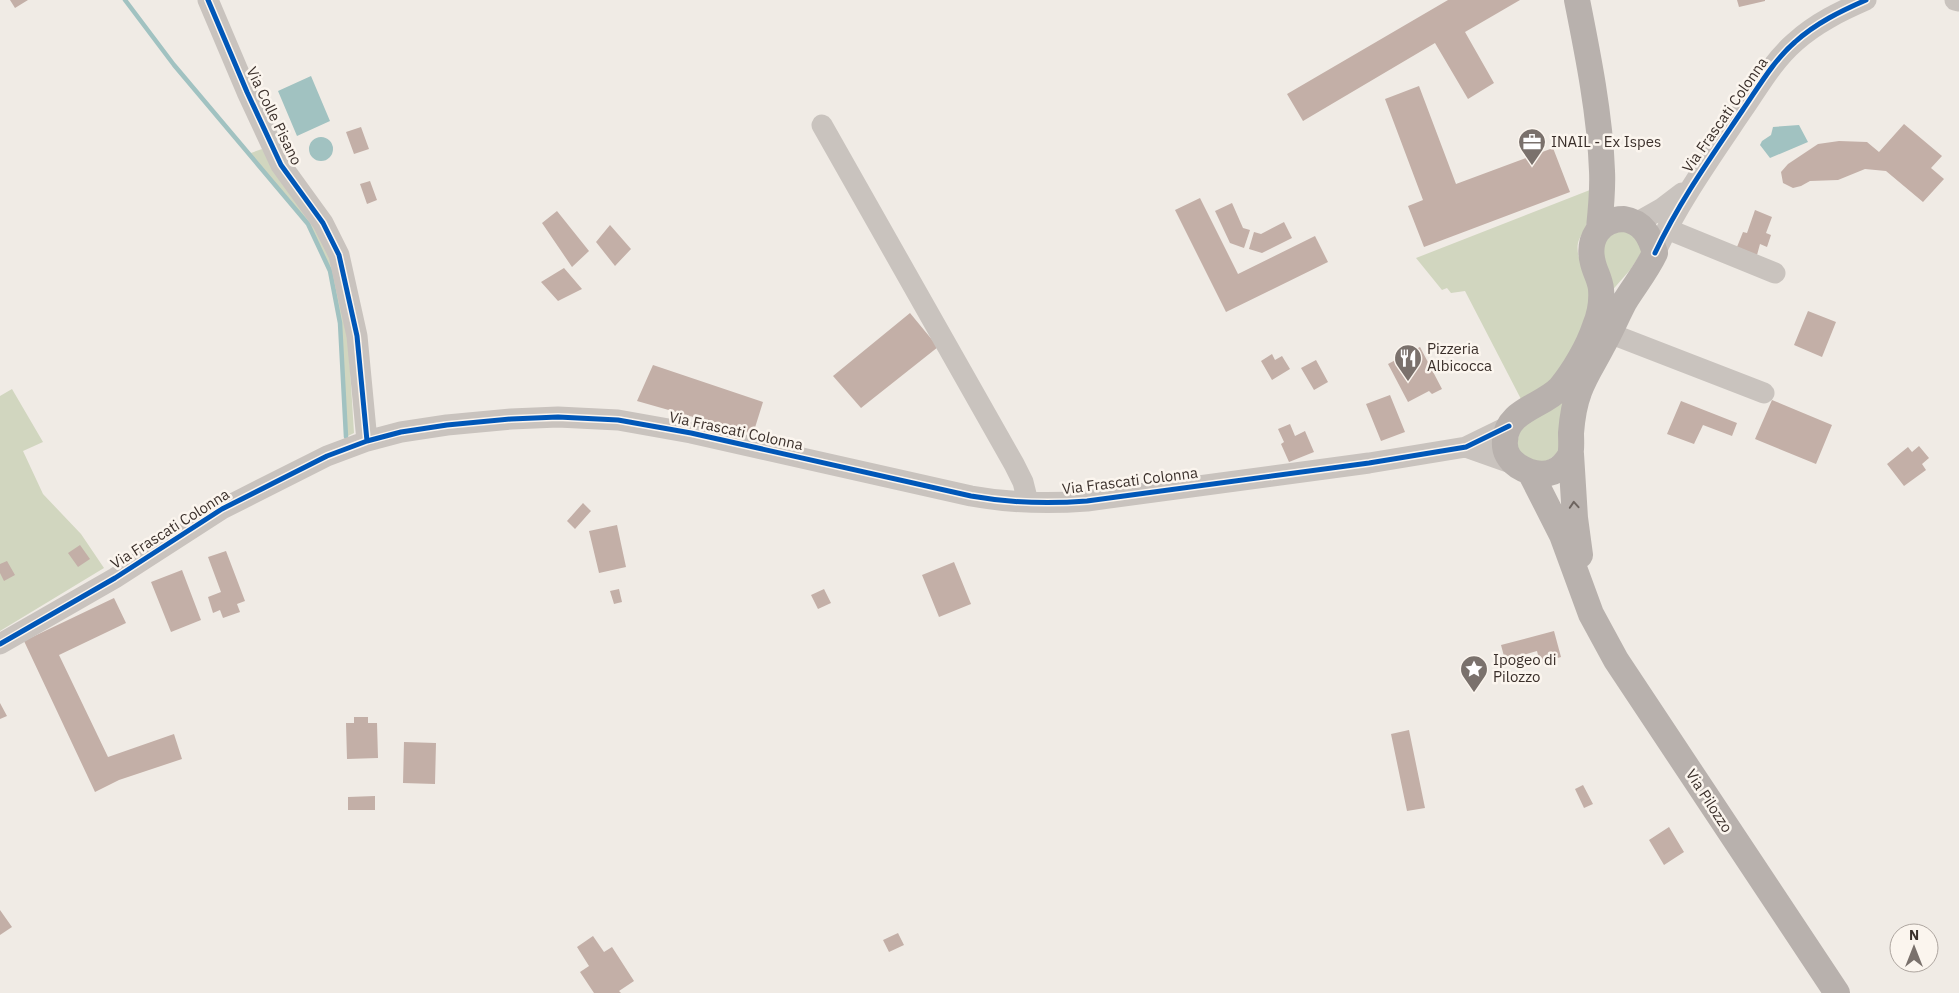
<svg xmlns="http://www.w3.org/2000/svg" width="1959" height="993" font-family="'IBM Plex Sans',sans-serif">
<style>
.green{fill:#d1d6bf}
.water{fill:#a1c2c1}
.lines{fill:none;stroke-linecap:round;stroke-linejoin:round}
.stream{stroke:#a1c2c1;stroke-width:4.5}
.building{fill:#c3afa7}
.minor{stroke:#c9c3be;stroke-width:21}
.major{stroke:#b8b1ad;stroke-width:26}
.cycleway-casing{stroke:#fbf5ee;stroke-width:8}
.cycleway{stroke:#0057b8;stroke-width:5}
.oneway{stroke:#6d645f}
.labels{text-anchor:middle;stroke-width:5;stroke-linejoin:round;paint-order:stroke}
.street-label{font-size:15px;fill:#3b302b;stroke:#fbf5ee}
.poi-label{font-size:15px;fill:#3b302b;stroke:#fbf5ee;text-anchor:start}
</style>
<rect width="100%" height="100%" fill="#f0ebe5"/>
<!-- green -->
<path class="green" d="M262 149 306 207 331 254 347 321 354 433 346 437C342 368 346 283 308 224 292 201 266 176 248 154Z
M1595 188 1585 231C1568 247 1584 271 1594 287L1587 314 1569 358 1546 391 1522 401 1465 291 1451 293 1447 288 1442 290 1416 258Z
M1628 225 1644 249 1630 270 1609 294 1601 254 1605 233Z
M12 389 43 442 23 451 43 494 81 534 104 568 0 631V396Z
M1565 396 1562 450 1540 466 1515 455 1521 424Z"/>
<!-- water -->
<path class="water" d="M311 76 330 121 297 136 278 91Z
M1799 125 1808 142 1770 158 1760 145 1762 141 1771 135 1773 127Z
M309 149a12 12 0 1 1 24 0a12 12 0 1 1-24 0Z"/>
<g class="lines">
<!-- stream -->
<path class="stream" d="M125 0 174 65 308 224 330 271 340 323 346 437"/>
</g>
<!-- building -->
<path class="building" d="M10 0H28L15 8Z
M1448 0H1520L1465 32 1494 83 1468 99 1435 43 1303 121 1287 94Z
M1737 0H1765V1L1739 7Z
M1419 86 1456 184 1553 148 1570 192 1424 247 1408 206 1423 200 1385 99Z
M1904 124 1942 156 1931 168 1944 179 1923 202 1886 171 1865 169 1838 180 1810 181 1801 186 1793 188 1783 183 1781 172 1788 164 1818 144 1839 141 1867 142 1879 152Z
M361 127 369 149 354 154 346 132Z
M370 181 377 200 367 204 360 184Z
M1200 198 1238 274 1315 236 1328 262 1226 312 1175 210Z
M1232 203 1243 228 1250 230 1244 248 1230 243 1215 211Z
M1755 210 1772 217 1766 233 1771 235 1767 247 1760 244 1757 255 1737 247 1743 232 1747 233Z
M557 211 589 251 572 267 542 223Z
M1284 222 1292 238 1262 253 1249 249 1254 232 1261 234Z
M610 225 631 249 615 266 596 242Z
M564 268 582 289 558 301 541 282Z
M1808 311 1836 322 1822 357 1794 345Z
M910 313 938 347 861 408 833 376Z
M1420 347 1442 389 1432 394 1429 391 1408 402 1388 364Z
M1272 354 1275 360 1282 356 1290 369 1272 380 1261 361Z
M1316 360 1328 382 1314 390 1301 368Z
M653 365 763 402 753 434 637 401Z
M1390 395 1405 432 1381 441 1366 404Z
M1772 400 1832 425 1816 464 1755 439Z
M1681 401 1737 423 1732 436 1703 425 1694 444 1667 434Z
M1290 424 1295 436 1305 431 1314 452 1289 462 1281 444 1284 442 1278 429Z
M1919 446 1929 458 1922 464 1926 470 1904 486 1887 464 1908 447 1912 452Z
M583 503 591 511 575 529 567 521Z
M617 525 626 567 599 573 589 531Z
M80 545 90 559 78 567 68 553Z
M226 551 245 601 237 604 240 612 223 618 220 610 213 613 208 597 221 592 208 557Z
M7 561 15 575 4 581 0 573V564Z
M954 562 971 604 939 617 922 575Z
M182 570 201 620 171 632 151 582Z
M619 589 622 602 614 604 610 591Z
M824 589 831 603 818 609 811 595Z
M114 598 126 623 59 655 108 757 174 734 182 759 119 780 95 792 24 641Z
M1554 631 1561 657 1540 663 1537 651 1505 660 1501 645Z
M0 703 7 716 0 719Z
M354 717H368V723H377L378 758 347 759 346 723H354Z
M1409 730 1425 808 1407 811 1391 734Z
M404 742 436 743 435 784 403 783Z
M1583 785 1593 804 1584 808 1575 789Z
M375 796V810H348V797Z
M1669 827 1684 852 1664 865 1649 840Z
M0 910 12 927 0 935Z
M898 933 904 945 889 952 883 940Z
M593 936 604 952 612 947 634 981 619 991 621 993H594L580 972 589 966 577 947Z"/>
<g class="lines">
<!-- minor -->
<path class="minor" d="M208 0 247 92 281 165 323 223 339 255 357 336 367 441
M1955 0 1959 1
M822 125 1014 464 1023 482 1028 502
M1638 222 1661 209 1682 193
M1667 229 1775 273
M1655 253C1679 202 1711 157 1742 111 1758 88 1773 61 1795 42 1816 23 1841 11 1866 0
M1609 333 1764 393
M1466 447 1514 464
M0 644 115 578 222 509 327 456 367 441 401 432 447 425 511 419 558 417 618 420 691 433 971 496C1010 503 1048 504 1087 501L1369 463 1466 447 1509 426"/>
<!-- major -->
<path class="major" d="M1577 0C1588 55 1600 115 1602 171 1603 190 1601 209 1599 228
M1624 219C1643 222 1650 236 1655 253 1647 270 1635 285 1625 301 1617 316 1611 331 1603 345 1595 361 1585 375 1579 392 1574 405 1572 420 1571 433 1571 440 1572 449 1570 456 1568 459 1566 462 1563 465 1550 478 1532 475 1518 466 1509 460 1504 451 1505 441 1506 410 1542 407 1560 388 1574 371 1588 347 1595 326 1600 314 1602 301 1601 289 1600 279 1595 272 1593 263 1587 240 1599 219 1624 219Z
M1571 454 1575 518 1580 555
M1530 472 1562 535 1591 614 1616 660 1837 993"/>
<!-- cycleway casing -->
<g class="cycleway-casing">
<path id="cycleway" d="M208 0 247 92 281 165 323 223 339 255 357 336 367 441
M1655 253C1679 202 1711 157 1742 111 1758 88 1773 61 1795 42 1816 23 1841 11 1866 0
M0 644 115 578 222 509 327 456 367 441 401 432 447 425 511 419 558 417 618 420 691 433 971 496C1010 503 1048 504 1087 501L1369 463 1466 447 1509 426"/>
</g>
<!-- cycleway -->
<use href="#cycleway" class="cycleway"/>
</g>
<!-- one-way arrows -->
<defs><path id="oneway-chevron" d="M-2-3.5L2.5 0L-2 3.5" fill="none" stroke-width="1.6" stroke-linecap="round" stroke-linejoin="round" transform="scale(1.25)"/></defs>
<use class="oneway" href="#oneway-chevron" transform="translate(1574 505) rotate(-94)"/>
<!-- icons -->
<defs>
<g id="office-pin" transform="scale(1.4375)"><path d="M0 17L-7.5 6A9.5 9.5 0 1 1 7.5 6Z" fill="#7a716c" stroke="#fbf5ee"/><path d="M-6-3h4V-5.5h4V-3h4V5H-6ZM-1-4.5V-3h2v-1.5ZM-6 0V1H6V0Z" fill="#fff"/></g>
<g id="restaurant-pin" transform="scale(1.4375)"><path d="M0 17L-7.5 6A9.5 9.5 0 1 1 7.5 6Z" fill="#7a716c" stroke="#fbf5ee"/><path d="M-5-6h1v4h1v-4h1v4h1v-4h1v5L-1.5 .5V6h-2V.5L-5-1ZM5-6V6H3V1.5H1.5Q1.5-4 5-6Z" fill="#fff"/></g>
<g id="sight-pin" transform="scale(1.4375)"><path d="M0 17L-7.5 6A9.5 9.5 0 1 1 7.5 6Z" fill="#7a716c" stroke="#fbf5ee"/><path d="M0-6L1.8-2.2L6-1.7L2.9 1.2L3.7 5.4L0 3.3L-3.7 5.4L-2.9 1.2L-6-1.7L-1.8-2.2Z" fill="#fff"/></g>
</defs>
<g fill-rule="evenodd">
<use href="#office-pin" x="1532" y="142"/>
<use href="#restaurant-pin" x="1408" y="358"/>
<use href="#sight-pin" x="1474" y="669"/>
</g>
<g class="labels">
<!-- street labels -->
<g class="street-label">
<text transform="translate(1725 115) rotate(-55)" y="5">Via Frascati Colonna</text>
<text transform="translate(274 116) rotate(64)" y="5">Via Colle Pisano</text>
<text transform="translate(736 431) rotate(12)" y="5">Via Frascati Colonna</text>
<text transform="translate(1130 481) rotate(-7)" y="5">Via Frascati Colonna</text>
<text transform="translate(170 529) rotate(-32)" y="5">Via Frascati Colonna</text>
<text transform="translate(1709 801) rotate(57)" y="5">Via Pilozzo</text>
</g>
<!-- poi labels -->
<g class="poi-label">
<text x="1551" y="147">INAIL - Ex Ispes</text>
<text x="1427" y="354">Pizzeria<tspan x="1427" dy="17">Albicocca</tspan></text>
<text x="1493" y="665">Ipogeo di<tspan x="1493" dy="17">Pilozzo</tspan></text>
</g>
</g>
<!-- north arrow -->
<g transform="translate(1914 948)"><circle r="24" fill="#fbf5ee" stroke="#aea6a0"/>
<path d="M0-4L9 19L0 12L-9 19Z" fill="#7a716c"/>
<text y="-8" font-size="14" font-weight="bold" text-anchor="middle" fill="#3b302b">N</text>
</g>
</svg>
